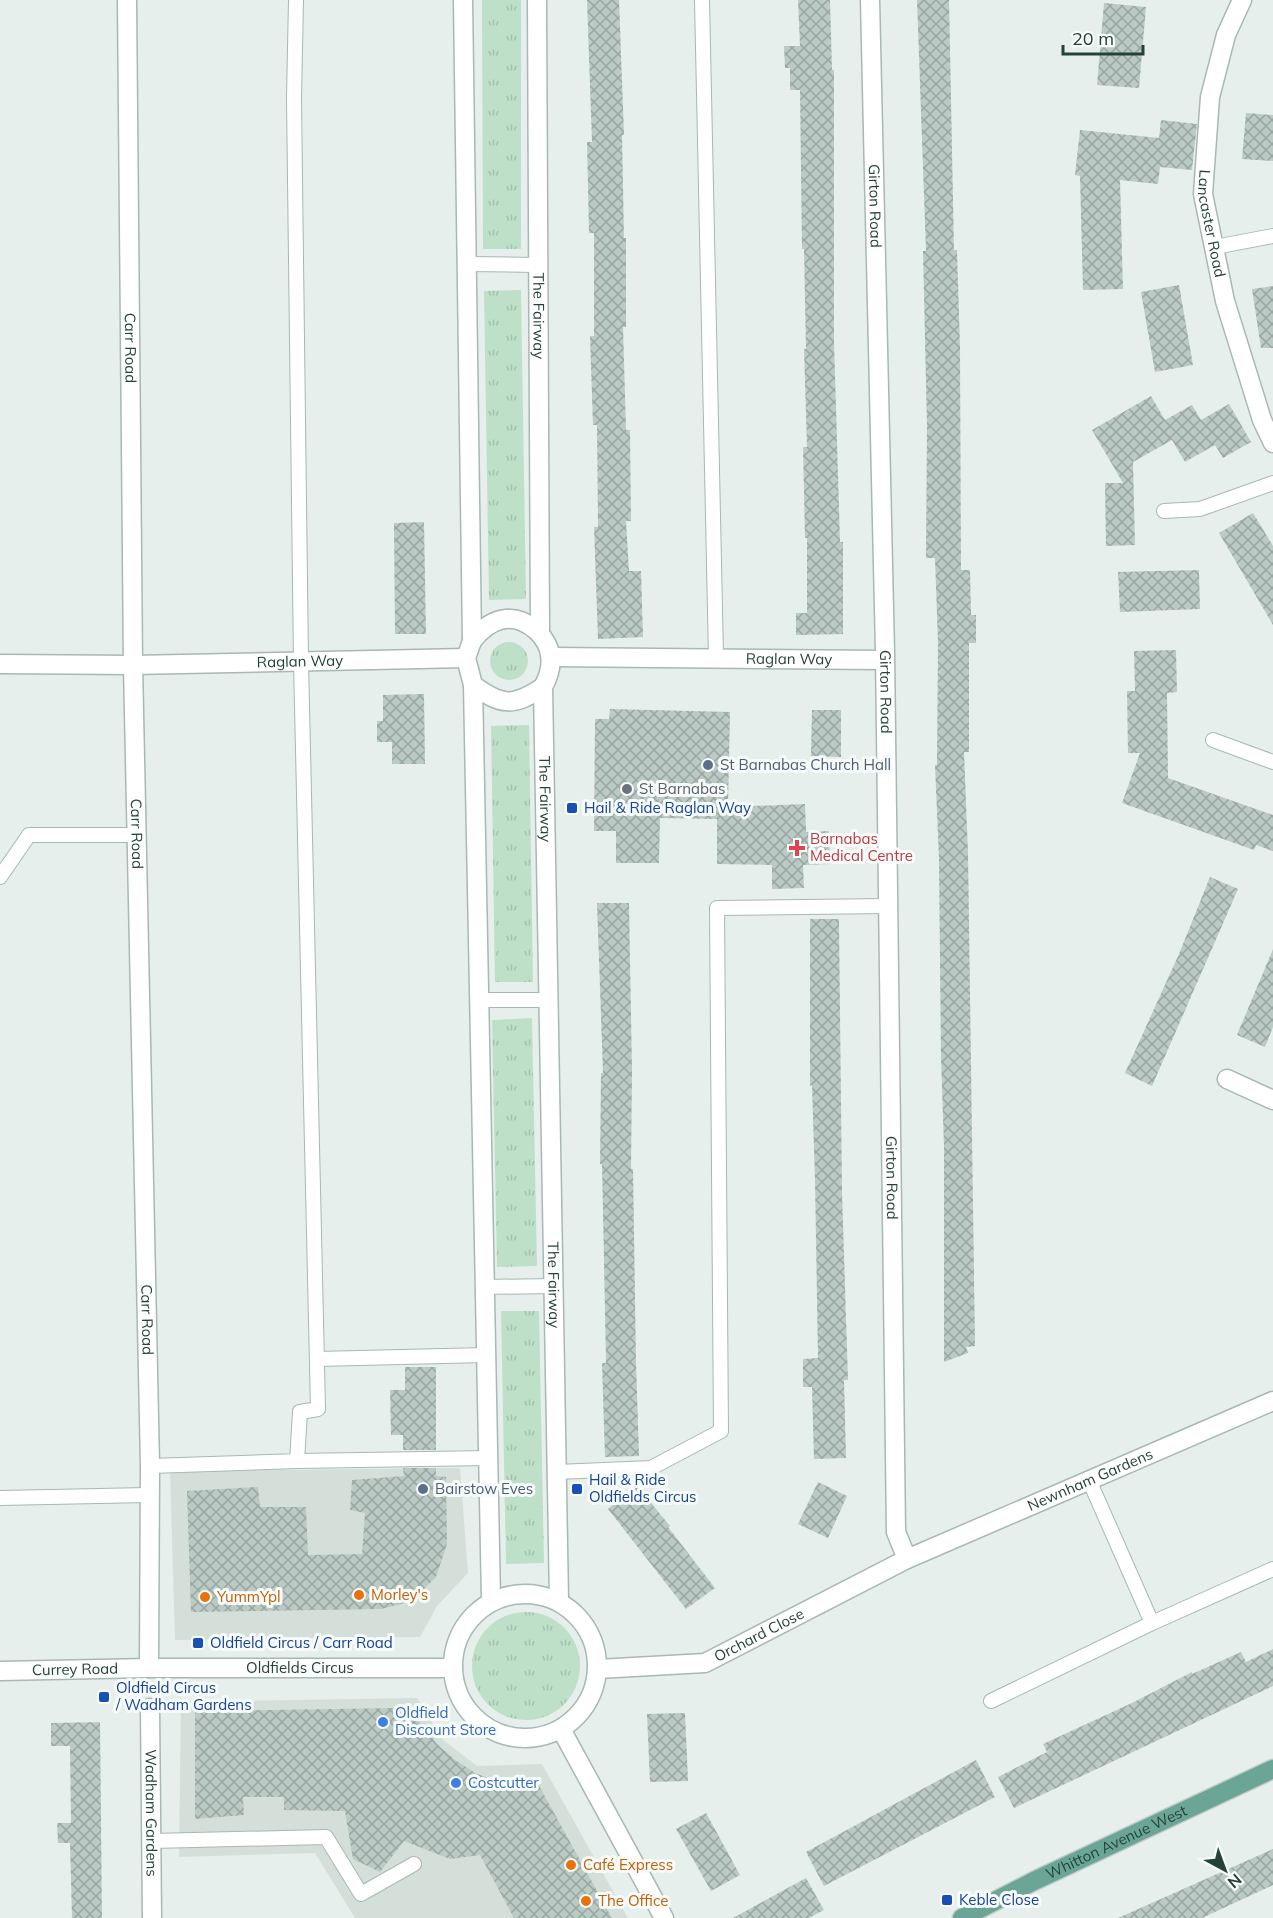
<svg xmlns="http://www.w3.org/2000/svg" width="1273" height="1918" font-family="Mulish,sans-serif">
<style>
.built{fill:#d4dfda}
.grass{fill:url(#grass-tufts)}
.building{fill:url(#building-cross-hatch)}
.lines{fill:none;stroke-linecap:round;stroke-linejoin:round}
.service-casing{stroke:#a8b8b2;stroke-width:16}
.minor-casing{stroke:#a8b8b2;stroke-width:21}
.primary-casing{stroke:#c2cac8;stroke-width:21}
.service{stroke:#fff;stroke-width:14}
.minor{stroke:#fff;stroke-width:18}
.primary{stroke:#6aa596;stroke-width:18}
.service-dot{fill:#5c6f8a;stroke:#f7fbf9;stroke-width:2}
.worship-dot{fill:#6b7280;stroke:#f7fbf9;stroke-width:2}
.transit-dot{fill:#1a4fb4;stroke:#f7fbf9;stroke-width:2}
.health-dot{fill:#e0444e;stroke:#f7fbf9;stroke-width:2}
.food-dot{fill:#e8710a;stroke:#f7fbf9;stroke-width:2}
.shop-dot{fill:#3f7fe0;stroke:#f7fbf9;stroke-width:2}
.labels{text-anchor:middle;stroke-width:6;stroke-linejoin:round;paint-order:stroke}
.street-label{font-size:15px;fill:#24423a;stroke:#f7fbf9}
.service-label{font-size:15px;fill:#4e5e75;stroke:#f7fbf9;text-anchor:start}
.worship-label{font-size:15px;fill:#5b616d;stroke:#f7fbf9;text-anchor:start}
.transit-label{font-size:15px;fill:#164399;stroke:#f7fbf9;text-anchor:start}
.health-label{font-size:15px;fill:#be3a42;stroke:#f7fbf9;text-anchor:start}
.food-label{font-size:15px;fill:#c56008;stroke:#f7fbf9;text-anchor:start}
.shop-label{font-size:15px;fill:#366cbe;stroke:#f7fbf9;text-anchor:start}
</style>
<defs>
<pattern id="grass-tufts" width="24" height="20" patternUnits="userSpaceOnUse" patternTransform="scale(1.5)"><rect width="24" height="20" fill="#bfe0c8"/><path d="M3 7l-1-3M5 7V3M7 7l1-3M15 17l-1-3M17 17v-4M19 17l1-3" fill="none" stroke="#a4c1ad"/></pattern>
<pattern id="building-cross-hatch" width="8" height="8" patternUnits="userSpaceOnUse" patternTransform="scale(1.5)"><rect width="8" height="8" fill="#bbcac4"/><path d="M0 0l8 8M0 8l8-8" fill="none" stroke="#98a6a0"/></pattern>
</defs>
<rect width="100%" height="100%" fill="#e6efeb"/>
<!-- built -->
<path class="built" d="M460 1468 468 1573 437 1606 420 1637 175 1640 170 1471Z
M417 1698 443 1740 477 1766 542 1764 628 1918H355L315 1853 179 1857 181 1702Z"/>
<!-- grass -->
<path class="grass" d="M482 0H521V249H483Z
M521 290 526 599 489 600 484 291Z
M490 661a19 19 0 1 1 38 0a19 19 0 1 1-38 0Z
M529 725 533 982H495L491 726Z
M532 1018 537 1266 497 1267 492 1020Z
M501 1311H539L544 1563 506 1564Z
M472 1666a54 54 0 1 1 108 0a54 54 0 1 1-108 0Z"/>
<!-- building -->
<path class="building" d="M587 0H619L624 135H622L624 238H626V327H623L626 430H630L631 521H626L629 571H641L643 637 598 639 594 527H598L597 425H593L590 336H594V233H589L587 142H592Z
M798 0H830L832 70H834V341L840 542H843V634L796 635V613H807V538H805L803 447H807L804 349H806L804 249H802L800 90H790V68H785L784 46H800Z
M917 0H949L954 250H957L960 347 961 570H970L971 615H976V643H969V752H964L968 854 975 1346 966 1347 968 1353 944 1362V1147L941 1057 939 859 935 765H937L938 643 935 558H926L927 426 923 251H926Z
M1104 3 1146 7 1139 88 1097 85Z
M1246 113 1273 115V161L1242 159Z
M1161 120 1197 124 1192 170 1160 167 1158 184 1120 180 1123 289 1083 290 1080 176 1075 175 1080 130 1159 138Z
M1179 285 1193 365 1155 372 1141 292Z
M1273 286V348H1261L1252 289Z
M1151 396 1165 420 1192 405 1201 420 1229 404 1251 442 1223 458 1215 445 1185 462 1172 440 1133 462 1135 545 1106 546 1105 483H1123L1092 430Z
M1253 513 1273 546V625L1219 533Z
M424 522 426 634H395L394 523Z
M1199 570 1200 609 1120 612 1118 572Z
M1176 650 1177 692 1167 693 1168 778 1273 815V851L1256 845 1254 850 1122 803 1140 753H1128L1127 691H1135L1134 651Z
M424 694 425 764H392V742H377V721H383V695Z
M610 709 730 712 728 807 805 804 806 832 829 831 830 864 803 865 804 888 772 889V865L717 864V819L660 818 659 863H616V831H594L595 719H609Z
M812 710H841V757L811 756Z
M1210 877 1238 889 1152 1086 1125 1073 1179 954Z
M597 903H629L632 1071 631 1169H633L636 1362 639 1456 605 1457 602 1363H606L604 1260 602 1164H600L601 1073H603Z
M810 919H839L842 1193 848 1380H844L846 1458 814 1459 812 1387H803V1359L818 1358 815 1180 812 1085 810 1086Z
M1273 949V1027L1265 1047 1237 1035Z
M405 1367H436V1450H403V1435H391L390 1390H405Z
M403 1468H436V1476L446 1477 447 1544 436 1577 412 1601 381 1609 191 1612 187 1491 258 1487 260 1507H306L308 1555 362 1554 365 1513 350 1510 352 1480 404 1476Z
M818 1482 847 1496 828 1538 798 1524Z
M636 1485 670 1526 668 1527 715 1588 686 1609 608 1509Z
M1273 1649V1686L1014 1808 998 1777 1047 1752 1043 1744 1134 1702 1192 1672V1674L1241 1652 1246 1662Z
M399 1708 422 1724 437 1744 455 1760 477 1774 495 1780 538 1784 612 1918H514L480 1855 450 1859 404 1841 380 1872 353 1859 345 1811 284 1810V1797H243L244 1815 195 1819V1711Z
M685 1713 688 1781 650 1782 647 1714Z
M100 1722 102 1918H72L70 1843H58L57 1823H71L70 1746H51V1723Z
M976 1760 995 1797 824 1886 806 1852Z
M706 1813 740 1875 711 1891 676 1829Z
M1273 1849V1885L1202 1918H1118Z
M806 1878 824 1910 809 1918H733Z"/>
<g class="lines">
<!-- service casing -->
<g class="service-casing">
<path id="service" d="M702 0 716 657
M1215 247 1273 236
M467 264 538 265
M1164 511 1200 509 1273 483
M1213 740 1273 762
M0 877 29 835H136
M479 1000H549
M484 1287 553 1286
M317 1359 486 1355
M297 1461 488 1458
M150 1466 297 1461 300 1412 318 1409 301 662 294 98 296 0
M557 1472 651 1468 721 1431 717 908 888 906
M1089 1480 1152 1623
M0 1498 148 1495
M991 1701 1152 1623 1273 1569
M152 1841 326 1837 361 1894 414 1864"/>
</g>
<!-- minor casing -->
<g class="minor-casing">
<g id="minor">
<path id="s1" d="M127 0 133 665 150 1466 149 1668"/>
<path d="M463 0 472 641 466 658 473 685 491 1601"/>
<path id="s2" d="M537 0 540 634"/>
<path id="s3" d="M870 0 885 652 896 1532 907 1559"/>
<path id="s4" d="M1242 0 1226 35 1210 97 1203 194 1225 301 1262 420 1273 443"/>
<path id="s5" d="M472 641C490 618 513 610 537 631 544 638 549 645 550 655 552 666 548 678 543 687L559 1601"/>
<path id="s6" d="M551 657 884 660"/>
<path id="s7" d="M0 664 133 665 466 658"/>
<path d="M473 685C502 706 513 707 543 687"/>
<path d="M1227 1079 1273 1100"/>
<circle cx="525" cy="1666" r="72"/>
<path id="s8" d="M598 1669 705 1663 907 1559 1273 1401"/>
<path id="s9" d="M0 1671 149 1668H452"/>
<path id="s10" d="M150 1708 152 1918"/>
<path d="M561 1729 664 1918"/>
</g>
</g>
<!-- primary casing -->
<g class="primary-casing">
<g id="primary">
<path id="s11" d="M962 1918 1034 1881 1273 1769"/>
</g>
</g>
<!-- service -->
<use href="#service" class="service"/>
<!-- minor -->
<use href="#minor" class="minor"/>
<!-- primary -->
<use href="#primary" class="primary"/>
</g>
<!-- markers -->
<g class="service-dot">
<circle cx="708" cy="765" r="6"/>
<circle cx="423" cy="1489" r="6"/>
</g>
<circle class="worship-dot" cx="627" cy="789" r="6"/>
<g class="transit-dot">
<rect x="566" y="802" width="12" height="12" rx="3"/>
<rect x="571" y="1483" width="12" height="12" rx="3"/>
<rect x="192" y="1637" width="12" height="12" rx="3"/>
<rect x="98" y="1691" width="12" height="12" rx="3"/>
<rect x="941" y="1894" width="12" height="12" rx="3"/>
</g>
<path class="health-dot" d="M794 839h6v6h6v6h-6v6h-6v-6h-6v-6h6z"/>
<g class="food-dot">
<circle cx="359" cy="1595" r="6"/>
<circle cx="205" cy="1597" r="6"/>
<circle cx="571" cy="1865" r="6"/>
<circle cx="586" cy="1901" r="6"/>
</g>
<g class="shop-dot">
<circle cx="383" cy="1722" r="6"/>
<circle cx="456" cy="1783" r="6"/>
</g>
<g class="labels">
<!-- street labels -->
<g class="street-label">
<text dy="5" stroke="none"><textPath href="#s3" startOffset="206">Girton Road</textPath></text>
<text dy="5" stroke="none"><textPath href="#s4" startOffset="230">Lancaster Road</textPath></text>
<text dy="5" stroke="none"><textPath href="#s2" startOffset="316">The Fairway</textPath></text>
<text dy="5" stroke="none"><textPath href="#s1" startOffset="348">Carr Road</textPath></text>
<text dy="5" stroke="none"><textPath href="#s6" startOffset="238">Raglan Way</textPath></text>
<text dy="5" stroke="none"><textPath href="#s7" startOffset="300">Raglan Way</textPath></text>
<text dy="5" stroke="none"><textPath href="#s3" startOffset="692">Girton Road</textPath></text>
<text dy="5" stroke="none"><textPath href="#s5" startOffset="249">The Fairway</textPath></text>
<text dy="5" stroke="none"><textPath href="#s1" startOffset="834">Carr Road</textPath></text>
<text dy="5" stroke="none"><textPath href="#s3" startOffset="1178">Girton Road</textPath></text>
<text dy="5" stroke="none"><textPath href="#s5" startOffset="735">The Fairway</textPath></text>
<text dy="5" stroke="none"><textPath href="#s1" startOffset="1320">Carr Road</textPath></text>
<text dy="5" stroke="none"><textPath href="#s8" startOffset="534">Newnham Gardens</textPath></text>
<text dy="5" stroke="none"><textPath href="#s8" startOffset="168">Orchard Close</textPath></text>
<text dy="5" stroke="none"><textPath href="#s9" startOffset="300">Oldfields Circus</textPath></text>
<text dy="5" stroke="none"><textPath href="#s9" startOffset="75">Currey Road</textPath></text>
<text dy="5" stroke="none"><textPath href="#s10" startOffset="105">Wadham Gardens</textPath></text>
<text dy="5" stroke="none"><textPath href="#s11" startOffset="172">Whitton Avenue West</textPath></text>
</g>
<!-- service labels -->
<g class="service-label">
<text x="720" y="770">St Barnabas Church Hall</text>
<text x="435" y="1494">Bairstow Eves</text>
</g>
<!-- worship labels -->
<g class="worship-label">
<text x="639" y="794">St Barnabas</text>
</g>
<!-- transit labels -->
<g class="transit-label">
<text x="584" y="813">Hail &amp; Ride Raglan Way</text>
<text x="589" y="1485">Hail &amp; Ride<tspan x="589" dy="17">Oldfields Circus</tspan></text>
<text x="210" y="1648">Oldfield Circus / Carr Road</text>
<text x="116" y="1693">Oldfield Circus<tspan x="116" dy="17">/ Wadham Gardens</tspan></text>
<text x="959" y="1905">Keble Close</text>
</g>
<!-- health labels -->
<g class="health-label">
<text x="810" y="844">Barnabas<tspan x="810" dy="17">Medical Centre</tspan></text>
</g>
<!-- food labels -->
<g class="food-label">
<text x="371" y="1600">Morley's</text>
<text x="217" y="1602">YummYpl</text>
<text x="583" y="1870">Café Express</text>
<text x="598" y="1906">The Office</text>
</g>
<!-- shop labels -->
<g class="shop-label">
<text x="395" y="1718">Oldfield<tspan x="395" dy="17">Discount Store</tspan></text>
<text x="468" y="1788">Costcutter</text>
</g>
</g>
<!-- north arrow -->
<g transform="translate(1225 1870) rotate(139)" stroke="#f7fbf9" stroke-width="4.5" paint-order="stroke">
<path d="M0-4.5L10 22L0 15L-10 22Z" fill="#24423a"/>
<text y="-9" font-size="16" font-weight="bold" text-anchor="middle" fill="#24423a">N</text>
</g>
<!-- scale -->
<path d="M1063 45v9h80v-9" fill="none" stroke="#24423a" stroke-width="3"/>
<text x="1072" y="45" font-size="18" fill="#24423a" stroke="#f7fbf9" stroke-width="4.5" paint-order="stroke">20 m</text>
</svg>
